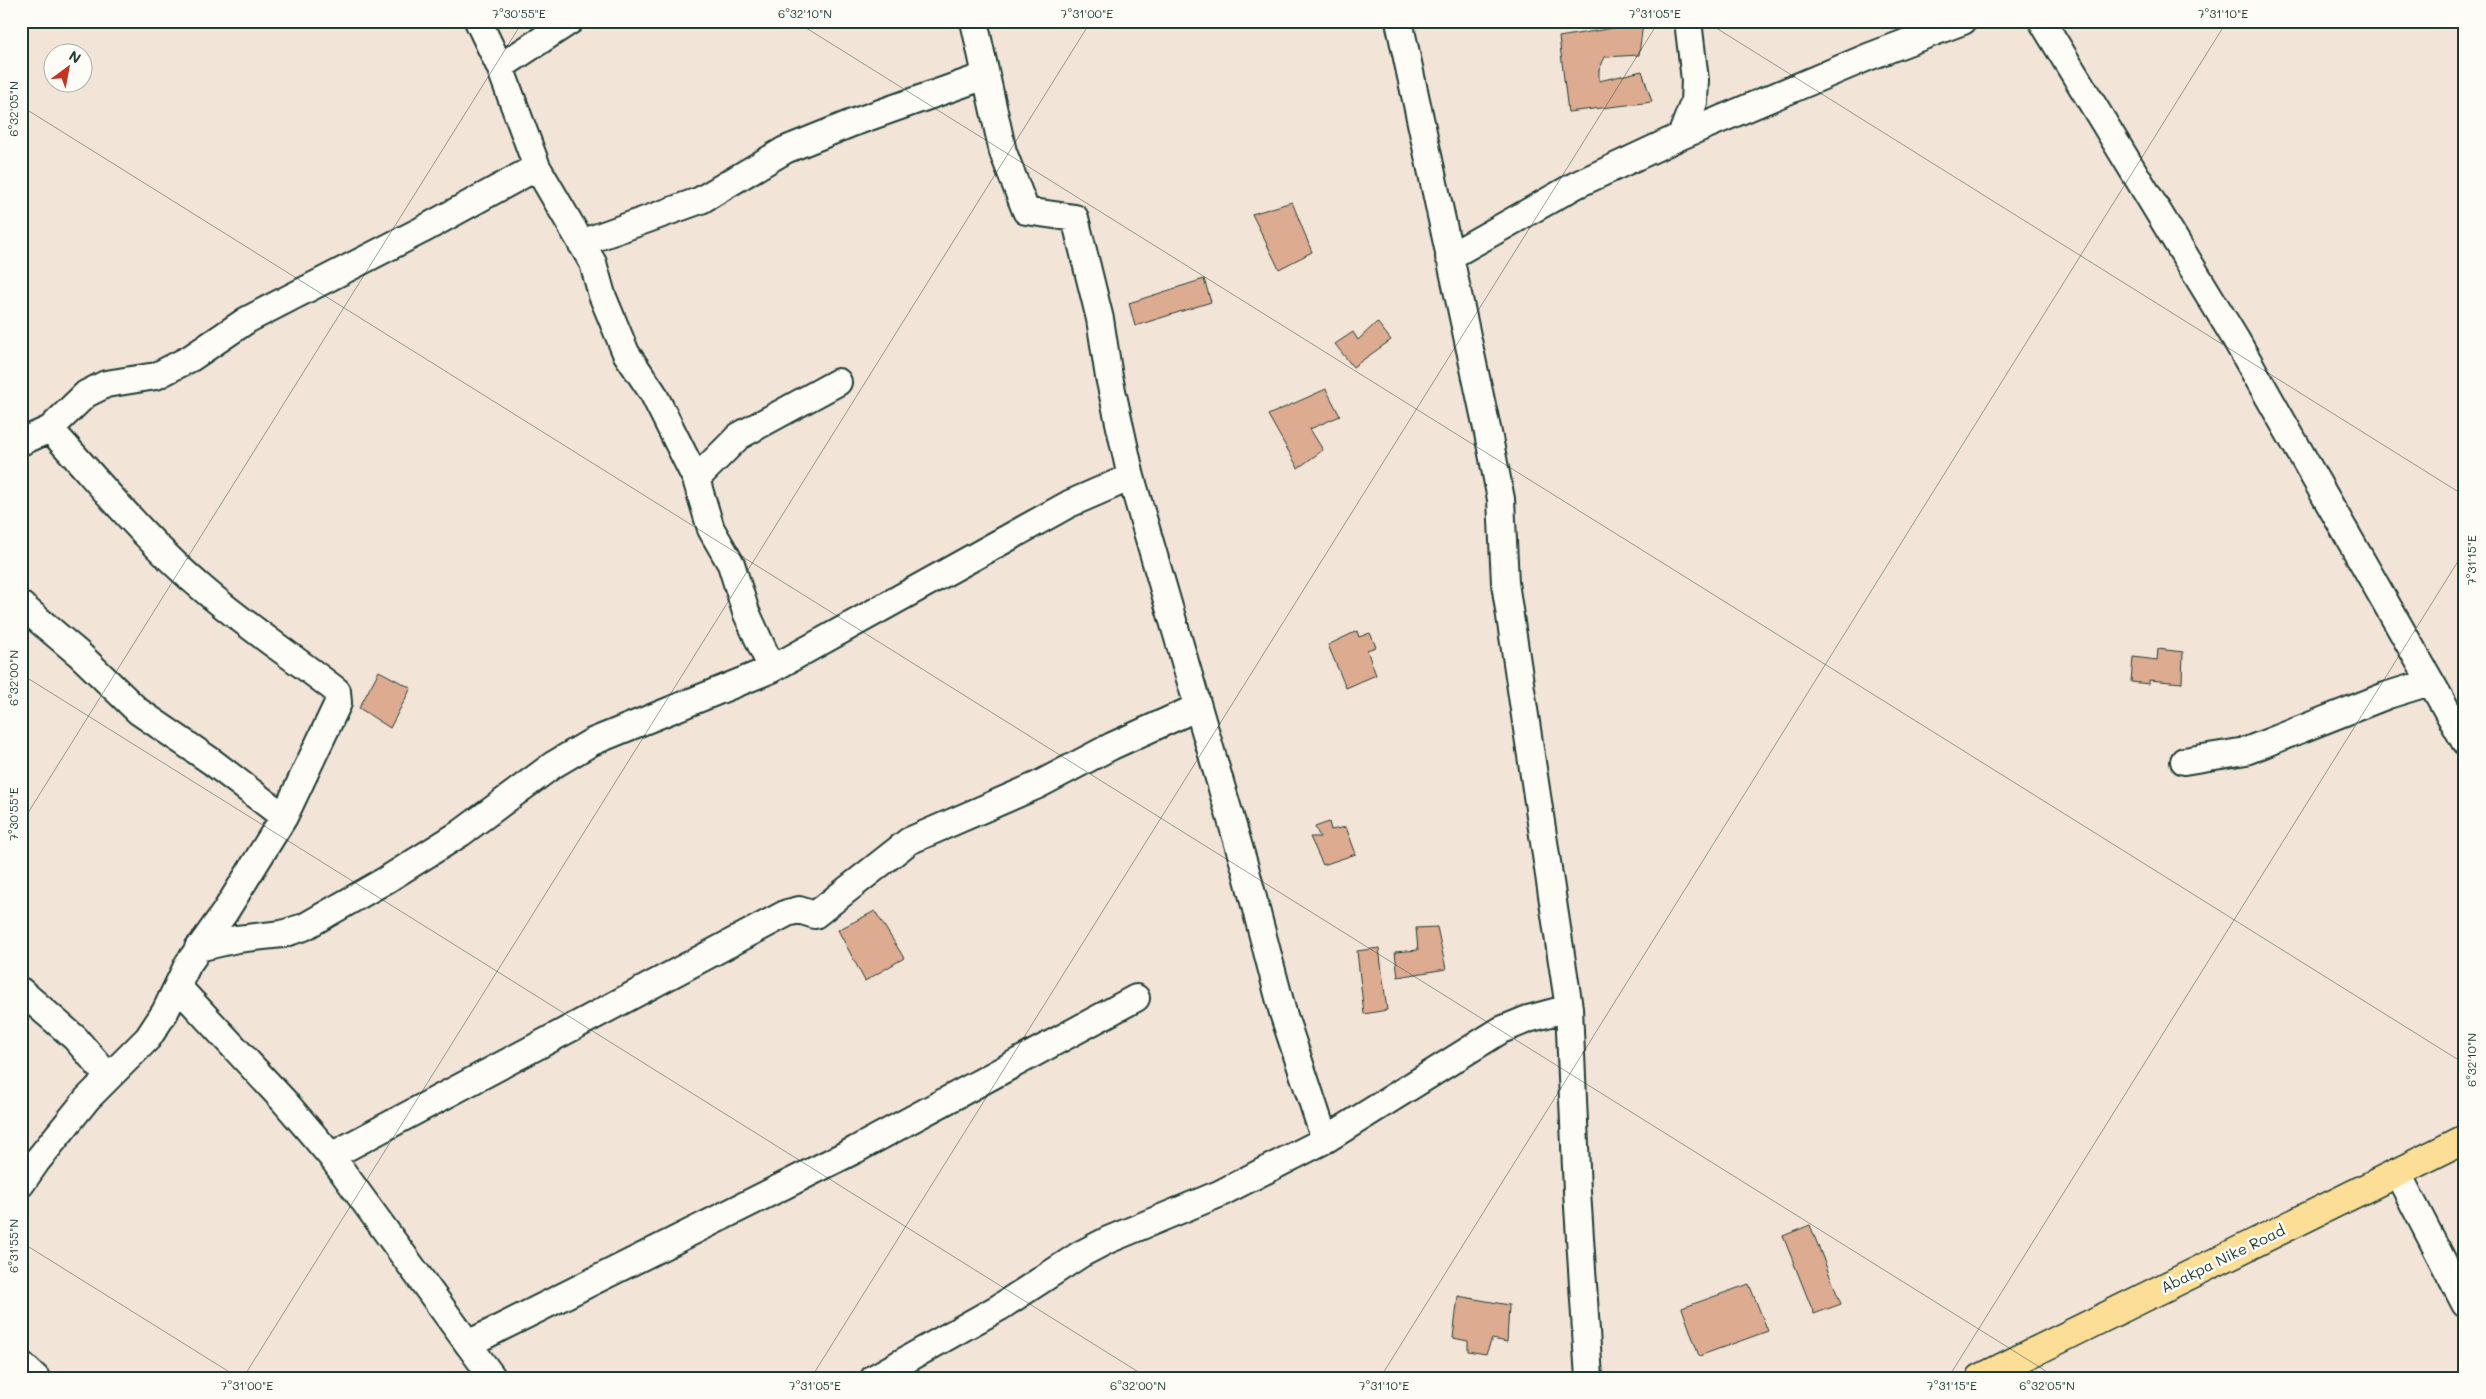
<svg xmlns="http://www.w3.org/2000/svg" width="2486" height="1399" font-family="Mali,sans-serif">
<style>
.building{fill:#ddab90;stroke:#1f3d34}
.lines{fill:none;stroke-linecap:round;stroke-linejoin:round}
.minor-casing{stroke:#1f3d34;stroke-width:30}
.major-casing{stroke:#1f3d34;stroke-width:31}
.minor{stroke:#fdfcf7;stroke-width:26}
.major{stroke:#fcde96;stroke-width:28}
.ticks{fill:none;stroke:#1f3d34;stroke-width:1;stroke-opacity:0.45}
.labels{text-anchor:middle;stroke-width:5;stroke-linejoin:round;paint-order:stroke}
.street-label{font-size:15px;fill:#1f3d34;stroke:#fdfcf7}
.neatline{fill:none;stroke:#1f3d34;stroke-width:2}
.ticks-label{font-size:12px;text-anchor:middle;fill:#1f3d34}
</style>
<rect width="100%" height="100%" fill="#f3e4d8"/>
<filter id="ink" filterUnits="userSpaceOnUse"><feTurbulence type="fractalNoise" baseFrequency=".02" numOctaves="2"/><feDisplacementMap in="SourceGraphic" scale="10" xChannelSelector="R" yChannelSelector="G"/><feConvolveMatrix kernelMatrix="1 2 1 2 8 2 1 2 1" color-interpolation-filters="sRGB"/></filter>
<g filter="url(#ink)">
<!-- building -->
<path class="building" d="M1643 23 1639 55 1605 57 1599 70V81L1642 71 1652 102 1568 112 1559 37Z
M1292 202 1312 252 1279 269 1252 214Z
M1204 279 1211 302 1135 326 1129 303Z
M1377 322 1391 340 1353 367 1335 344 1353 332 1358 340Z
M1326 389 1340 416 1310 429 1323 450 1298 468 1268 415Z
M1357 631 1359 637 1370 633 1376 647 1367 650 1376 675 1346 688 1328 645Z
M2158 649 2183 652 2182 683 2149 680V684L2131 682 2133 657 2157 660Z
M379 671 411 688 390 728 359 708Z
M1329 822 1331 830 1346 827 1356 854 1323 865 1310 837H1320L1315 827Z
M875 911 904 958 865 981 838 930Z
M1437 927 1446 969 1398 977 1395 952 1418 950 1416 928Z
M1379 948 1387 1010 1364 1014 1357 951Z
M1810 1225 1841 1304 1814 1314 1783 1236Z
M1749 1284 1768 1331 1699 1356 1682 1308Z
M1458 1296 1509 1305 1507 1342 1492 1339 1486 1354 1468 1351V1341L1453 1338Z"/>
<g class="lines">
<!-- minor casing -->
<g class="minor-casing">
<path id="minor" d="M478 21 500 67 537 167 593 263 602 295 626 353 653 393 696 479 711 529 731 564 746 612 772 669
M974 21 1003 152 1026 211 1075 218 1100 319 1109 377 1131 477 1246 871 1283 1013 1325 1140
M1399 21 1488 433 1501 499 1505 583 1569 1008 1577 1191 1589 1378
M2042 21 2235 338 2465 742
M500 67 570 21
M1681 136 1694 102 1695 80 1688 21
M581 243 701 200 785 150 852 123 985 76
M1449 257 1576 185 1681 136 1868 57 1963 21
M21 442 50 429 86 394 106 384 156 376 191 358 247 320 422 230 537 167
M696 479 739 436 838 382
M21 605 79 654 138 711 211 761 284 817
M2184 761 2246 751 2388 695 2430 682
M198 948 237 939 282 934 304 927 386 880 461 833 553 765 592 742 772 669 1069 504 1131 477
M178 987 284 1101 331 1156 493 1378
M21 991 75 1038 108 1076
M331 1156 787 913 799 910 815 915 909 841 1038 785 1112 746 1198 707
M2397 1172 2465 1304
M21 1184 37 1161 87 1099 148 1038 165 1012 188 964 225 912 284 817 338 703 337 691C293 657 246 626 203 589 147 542 100 483 50 429
M468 1344 855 1150 1136 998
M21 1364 36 1378
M874 1378 1000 1307 1081 1254 1108 1240 1219 1194 1325 1140 1501 1030 1528 1019 1569 1008"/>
</g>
<!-- major casing -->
<g class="major-casing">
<path id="major" d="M1981 1378 2465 1139"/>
</g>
<!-- minor -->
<use href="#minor" class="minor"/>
<!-- major -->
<use href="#major" class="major"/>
</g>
</g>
<!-- ticks -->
<path class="ticks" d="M795 21 2465 1064M1705 21 2465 496M21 106 2057 1378M21 674 1148 1378M21 824 523 21M21 1242 239 1378M243 1378 1091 21M811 1378 1659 21M1380 1378 2227 21M1948 1378 2465 550"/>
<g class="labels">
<!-- street labels -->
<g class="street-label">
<text transform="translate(2223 1259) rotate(-26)" y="5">Abakpa Nike Road</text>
</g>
</g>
<!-- margin -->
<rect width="2486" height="1399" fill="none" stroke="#fdfcf7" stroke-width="55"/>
<!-- north arrow -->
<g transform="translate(68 68) rotate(32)"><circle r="24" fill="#fdfcf7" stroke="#a4b0a9"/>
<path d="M0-4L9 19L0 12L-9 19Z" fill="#c8321e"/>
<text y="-8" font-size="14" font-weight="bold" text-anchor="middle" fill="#1f3d34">N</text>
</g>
<rect x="28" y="28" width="2430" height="1344" class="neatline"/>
<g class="ticks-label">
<text x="519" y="18">7°30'55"E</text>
<text x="805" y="18">6°32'10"N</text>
<text x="1087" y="18">7°31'00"E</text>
<text x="1655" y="18">7°31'05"E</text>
<text x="2223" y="18">7°31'10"E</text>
<text transform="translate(14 109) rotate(-90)" y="4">6°32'05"N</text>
<text transform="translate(2472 560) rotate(-90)" y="4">7°31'15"E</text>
<text transform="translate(14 678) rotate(-90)" y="4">6°32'00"N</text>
<text transform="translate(14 814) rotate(-90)" y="4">7°30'55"E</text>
<text transform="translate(2472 1060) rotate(-90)" y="4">6°32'10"N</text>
<text transform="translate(14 1246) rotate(-90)" y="4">6°31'55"N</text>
<text x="247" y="1390">7°31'00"E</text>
<text x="815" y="1390">7°31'05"E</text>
<text x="1138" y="1390">6°32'00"N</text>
<text x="1384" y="1390">7°31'10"E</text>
<text x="1952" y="1390">7°31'15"E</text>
<text x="2047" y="1390">6°32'05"N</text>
</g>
</svg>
